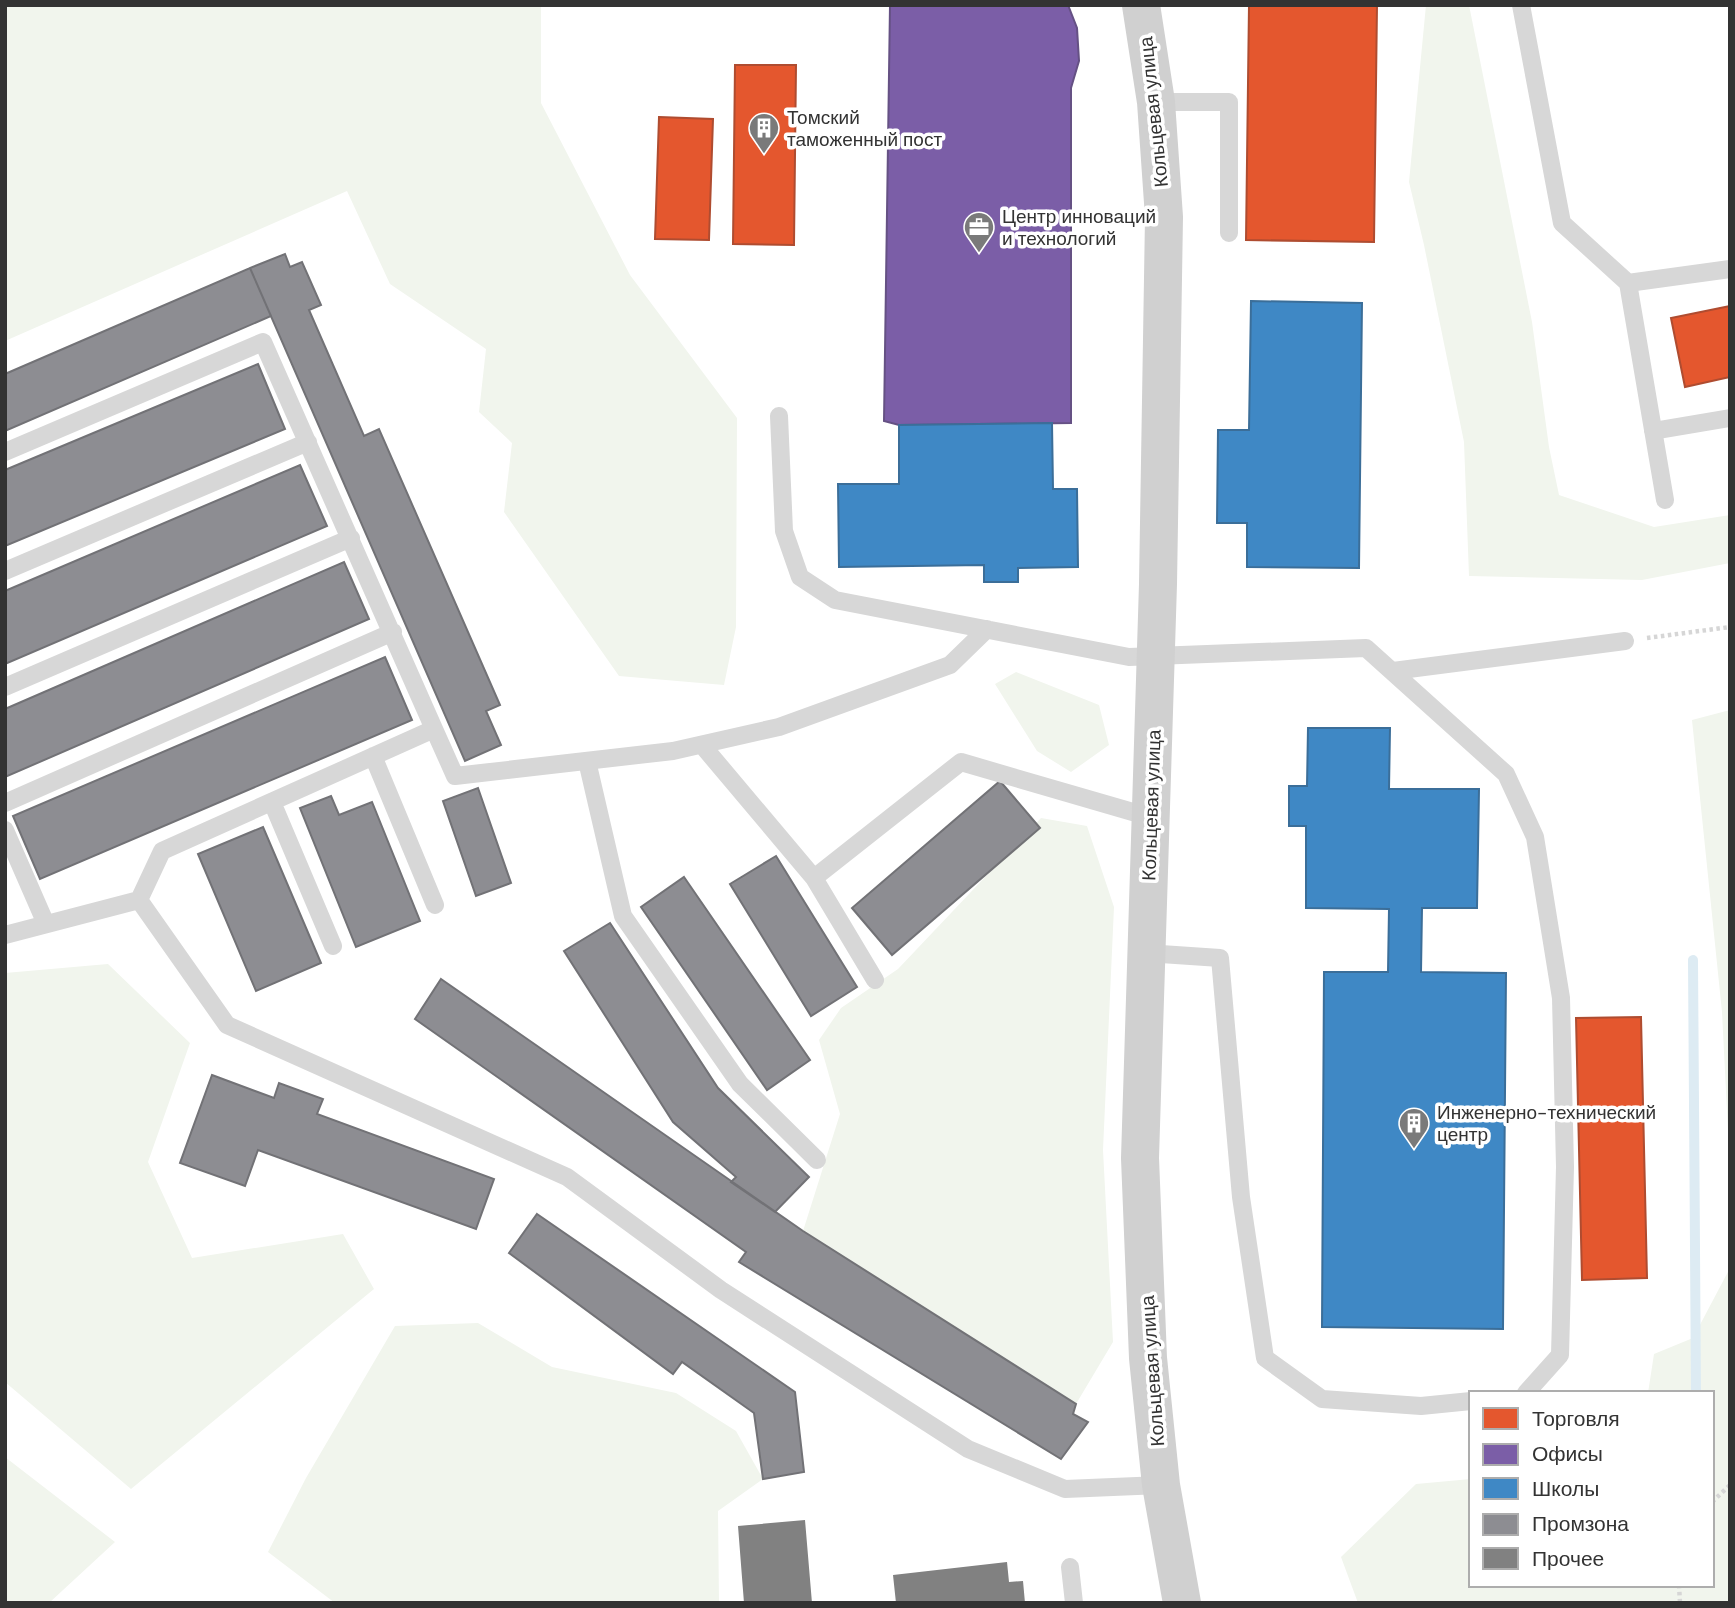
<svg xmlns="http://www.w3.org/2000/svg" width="1735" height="1608" font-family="'DM Sans',sans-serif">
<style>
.green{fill:#f1f5ed}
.shops{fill:#e4572e;stroke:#af4c30;stroke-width:2}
.offices{fill:#7b5ea7;stroke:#655184;stroke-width:2}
.schools{fill:#3f88c5;stroke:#3b6e99;stroke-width:2}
.industry{fill:#8d8d92;stroke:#727276;stroke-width:2}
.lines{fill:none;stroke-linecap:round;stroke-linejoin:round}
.stream{stroke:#ddebf3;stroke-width:10}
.building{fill:#818181}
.path{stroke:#d6d6d6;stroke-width:4.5;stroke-dasharray:3.5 3.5;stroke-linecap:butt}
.lane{stroke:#d7d7d7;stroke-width:18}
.secondary{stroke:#d0d0d0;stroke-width:38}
.labels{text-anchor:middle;stroke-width:7;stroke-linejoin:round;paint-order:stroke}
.street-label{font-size:19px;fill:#333;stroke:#fff}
.poi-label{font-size:19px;fill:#333;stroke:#fff;text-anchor:start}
</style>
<rect width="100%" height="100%" fill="#fff"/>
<!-- green -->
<path class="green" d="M5 5H541V103L630 275 737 418 736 627 724 685 619 676 504 512 512 443 479 412 486 349 390 284 347 191 5 341Z
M1426 5H1469L1532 322 1549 447 1559 495 1654 527 1730 515V563L1642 580 1469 576 1464 442 1424 245 1409 182Z
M1016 672 1099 705 1109 745 1071 772 1037 751 995 684Z
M1730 710V1171L1722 1012 1692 720Z
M1041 818 1087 826 1114 907 1103 1150 1113 1342 1076 1404 803 1231 840 1114 819 1040 841 1008 898 969Z
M108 964 190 1043 148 1162 192 1258 343 1234 374 1289 131 1489 5 1382V973Z
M1730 1268V1603H1358L1341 1557 1416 1484 1471 1479V1585H1712V1393H1648L1654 1354 1693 1338Z
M478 1323 552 1367 676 1393 736 1431 763 1479 718 1511 719 1603H335L268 1552 306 1478 395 1326Z
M5 1457 115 1542 49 1603H5Z"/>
<!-- shops -->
<path class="shops" d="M1249 5H1377L1374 242 1246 240Z
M735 65H796L794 245 733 244Z
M659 117 713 119 709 240 655 239Z
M1730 306V377L1685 387 1671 318Z
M1641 1017 1647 1278 1582 1280 1576 1018Z"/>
<!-- offices -->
<path class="offices" d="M890 5H1068L1077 28 1079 61 1071 88V423L899 425 884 421Z"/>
<!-- schools -->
<path class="schools" d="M1251 301 1362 303 1359 568 1247 567V523H1217L1218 430H1249Z
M1052 423 1053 489H1077L1078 567 1018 568V582H984V565L839 567 838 484H899V425Z
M1308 728H1390L1389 789H1479L1477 908H1422L1421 972 1506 973 1503 1329 1322 1327 1324 972H1388L1389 909 1306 908V826H1289V786H1307Z"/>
<!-- industry -->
<path class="industry" d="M285 254 290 267 302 262 321 305 309 310 364 436 379 429 500 705 486 711 501 745 465 761 250 268Z
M250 268 271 316 5 431V374Z
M258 364 285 429 5 546V470Z
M300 465 327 526 5 664V591Z
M344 562 369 619 5 777V709Z
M385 657 412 720 40 879 13 816Z
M1000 781 1040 828 892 955 852 908Z
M478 788 511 883 476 896 443 801Z
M331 796 339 815 372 802 420 921 356 947 300 808Z
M263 827 321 963 256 991 198 854Z
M776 856 857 987 811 1016 730 884Z
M684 877 810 1060 767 1090 641 907Z
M610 923 718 1088 809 1177 775 1212 731 1182 736 1177 673 1122 564 951Z
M441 979 803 1231 1076 1404 1073 1414 1088 1422 1061 1459 739 1262 746 1252 415 1019Z
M212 1075 274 1098 279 1083 323 1099 317 1114 494 1179 476 1229 258 1150 245 1186 180 1163Z
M537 1214 795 1392 804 1472 763 1479 754 1413 682 1362 673 1374 509 1253Z"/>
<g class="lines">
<!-- stream -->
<path class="stream" d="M1693 960 1696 1393"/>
</g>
<!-- building -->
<path class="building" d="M805 1520 812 1603H744L738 1526Z
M1007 1562 1009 1582 1023 1581 1025 1603H896L893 1575Z"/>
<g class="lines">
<!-- path -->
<path class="path" d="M1647 638 1730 627
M1712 1502 1730 1485
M1679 1585 1680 1603"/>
<!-- lane -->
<path class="lane" d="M1521 5 1562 223 1628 283 1665 500
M1156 102H1229V233
M1628 283 1730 269
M779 416 784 531 800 577 835 600 1129 657 1366 648 1506 774 1535 837 1561 998 1565 1167 1560 1355 1526 1393
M1653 431 1730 418
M5 452 263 342 434 729 162 851 139 900
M5 571 308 442
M1393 671 1625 641
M5 687 351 538
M434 729 455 776 673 751 779 727 950 665 987 629
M702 745 814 878 875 980
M373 756 435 905
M587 761 623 916 740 1084 817 1160
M272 802 333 946
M5 803 393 632
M5 830 46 924
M814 878 961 762 1150 817
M139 900 227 1025 567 1177 721 1290 968 1449 1065 1489 1161 1485
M5 935 139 900
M1146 953 1220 958 1241 1197 1265 1358 1322 1399 1421 1406 1471 1401
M1070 1567 1074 1603"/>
<!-- secondary -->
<path class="secondary" d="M1141 5 1156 102 1164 217 1158 584 1140 1158 1148 1358 1161 1485 1182 1603"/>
</g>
<!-- icons -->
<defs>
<g id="building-pin" transform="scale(1.575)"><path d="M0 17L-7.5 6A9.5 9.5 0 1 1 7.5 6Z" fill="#7a7a7a" stroke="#fff"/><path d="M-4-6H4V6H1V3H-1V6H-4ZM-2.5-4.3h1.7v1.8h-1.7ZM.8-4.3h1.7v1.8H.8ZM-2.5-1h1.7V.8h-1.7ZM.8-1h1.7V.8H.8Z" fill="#fff"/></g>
<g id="office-pin" transform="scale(1.575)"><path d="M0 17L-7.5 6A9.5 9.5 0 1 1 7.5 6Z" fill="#7a7a7a" stroke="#fff"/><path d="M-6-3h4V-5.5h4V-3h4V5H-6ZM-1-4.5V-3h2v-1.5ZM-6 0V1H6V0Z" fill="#fff"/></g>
</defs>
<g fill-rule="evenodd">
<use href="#building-pin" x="764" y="128"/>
<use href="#office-pin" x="979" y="227"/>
<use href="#building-pin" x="1414" y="1123"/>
</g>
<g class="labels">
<!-- street labels -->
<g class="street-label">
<text transform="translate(1153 112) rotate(-96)" y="7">Кольцевая улица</text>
<text transform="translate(1151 805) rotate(-88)" y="7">Кольцевая улица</text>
<text transform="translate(1152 1371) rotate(-94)" y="7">Кольцевая улица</text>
</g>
<!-- poi labels -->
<g class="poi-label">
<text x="787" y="124">Томский<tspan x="787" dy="22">таможенный пост</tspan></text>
<text x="1002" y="223">Центр инноваций<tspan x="1002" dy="22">и технологий</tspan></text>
<text x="1437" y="1119">Инженерно-технический<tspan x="1437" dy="22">центр</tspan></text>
</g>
</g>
<!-- border -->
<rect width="1735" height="1608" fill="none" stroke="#333333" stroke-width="14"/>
<!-- legend -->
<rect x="1469" y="1391" width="245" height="196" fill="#ffffff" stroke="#adadad" stroke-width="2"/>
<rect x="1483" y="1408" width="35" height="21" fill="#e4572e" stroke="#adadad" stroke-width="2"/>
<text x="1532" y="1426" font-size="21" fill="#333333">Торговля</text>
<rect x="1483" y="1444" width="35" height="21" fill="#7b5ea7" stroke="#adadad" stroke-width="2"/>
<text x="1532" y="1461" font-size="21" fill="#333333">Офисы</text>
<rect x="1483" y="1478" width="35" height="21" fill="#3f88c5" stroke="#adadad" stroke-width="2"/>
<text x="1532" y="1496" font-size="21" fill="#333333">Школы</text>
<rect x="1483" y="1514" width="35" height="21" fill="#8d8d92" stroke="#adadad" stroke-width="2"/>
<text x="1532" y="1531" font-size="21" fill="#333333">Промзона</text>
<rect x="1483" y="1548" width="35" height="21" fill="#818181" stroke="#adadad" stroke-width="2"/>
<text x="1532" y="1566" font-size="21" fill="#333333">Прочее</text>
</svg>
